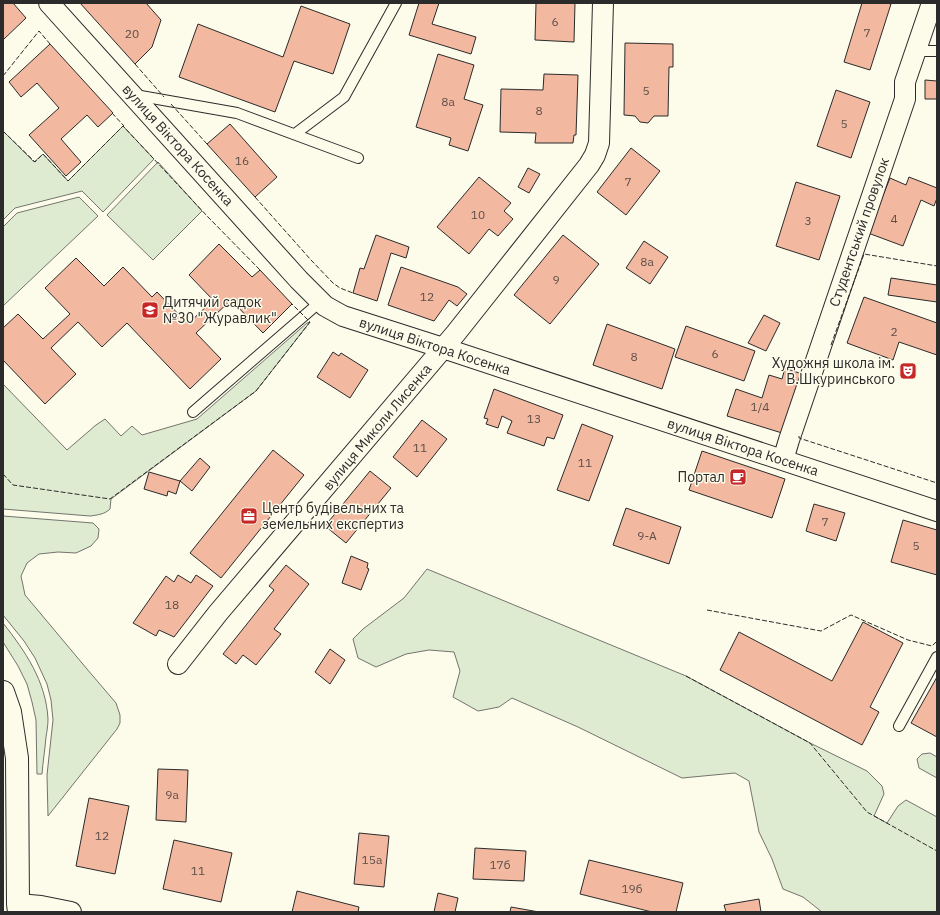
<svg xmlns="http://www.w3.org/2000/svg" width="940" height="915" font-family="'IBM Plex Sans',sans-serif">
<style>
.green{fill:#deebd1;stroke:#74746e}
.building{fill:#f2b8a0;stroke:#2b2b2b}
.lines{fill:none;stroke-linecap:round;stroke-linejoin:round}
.service-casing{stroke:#2b2b2b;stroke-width:12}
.minor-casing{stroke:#2b2b2b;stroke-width:22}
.tertiary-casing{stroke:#2b2b2b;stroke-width:24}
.service{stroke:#fdfbea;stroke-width:10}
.minor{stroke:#fdfbea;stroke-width:20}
.tertiary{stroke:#fdfbea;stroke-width:22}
.fence{stroke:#2b2b2b;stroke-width:1;stroke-dasharray:5 2;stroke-linecap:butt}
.labels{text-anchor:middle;stroke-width:3;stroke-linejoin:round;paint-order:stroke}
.number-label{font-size:12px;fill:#5d4e48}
.street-label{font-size:14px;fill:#2b2b2b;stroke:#fdfbea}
.poi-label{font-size:14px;fill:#2b2b2b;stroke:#fdfbea;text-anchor:start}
</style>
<rect width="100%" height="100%" fill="#fdfbea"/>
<!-- green -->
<path class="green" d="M123 126 154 159 103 212 82 191 15 208 3 220V131L34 162 43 154 68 181Z
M158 162 202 211 153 260 107 215Z
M79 197 98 216 3 306V227L17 213Z
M310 322 256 391 111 499 110 509C105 514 98 515 90 516L3 509V384L67 450 96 425 105 419 121 436 132 426 142 435 197 419 307 323Z
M3 516 93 523 99 529 98 538 91 546 76 553 58 552 39 554 27 563 21 576 25 595 87 669 116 703 120 715V723L117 729 48 816 47 775 53 720 51 700 47 684 35 658 24 641 3 615Z
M427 569 686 676 810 743 867 771 882 786 884 794 874 816 887 823 898 806 906 800 937 817V912H822L803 897 783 889 772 859 759 832 749 781 735 773 682 778 578 727 512 698 499 707 478 711 453 697 460 671 454 652 429 650 406 654 376 667 358 658 353 639 363 629 404 598Z
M3 623C25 651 46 681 48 719 48 725 47 731 46 737 45 749 43 761 42 774H37L36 720 32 702 27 684 18 666 3 642Z
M930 753 937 757V778L919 768 917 759 922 754Z"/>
<!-- building -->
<path class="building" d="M3 3H13L26 18 3 40Z
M80 3H146L161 20 152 47 135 64Z
M419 3H439L432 24 476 37 471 54 409 35Z
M536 3H575L574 42 535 40Z
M862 3H886L891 4 870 70 844 62Z
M301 6 350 24 333 74 294 61 275 112 179 77 198 24 283 57Z
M625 43 673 44V67H669L668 116H654L648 123 640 122 635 116 624 115Z
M50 44 113 113 98 127 87 115 61 139 81 162 66 176 29 135 59 108 37 83 21 97 9 82Z
M438 54 474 65 464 99 483 105 468 151 449 145 451 138 416 127Z
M544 74 578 75 576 135H574L573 143H535L536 133 500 132 501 89 543 90Z
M925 80 937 81V99H925Z
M836 90 870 102 851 158 817 146Z
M230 124 277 177 255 197 207 144Z
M631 148 660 171 626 215 597 192Z
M528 168 540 174 529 193 518 187Z
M479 177 511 203 504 211 513 219 498 236 489 229 469 254 437 227Z
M909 177 937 188V198L934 206 921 200 903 246 868 233 890 178 906 185Z
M796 182 840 196 819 260 776 246Z
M376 235 409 247 406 258 391 253 377 301 353 293 360 268 364 269Z
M563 235 599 264 550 324 514 295Z
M644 241 668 257 650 284 626 268Z
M219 244 252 277 260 270 292 304 263 333 231 300 196 333 221 359 190 389 127 323 102 347 78 322 51 348 76 374 45 404 3 360V328L18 314 43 339 70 314 45 288 76 258 104 286 123 267 152 297 157 292 188 324 213 300 189 275Z
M401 267 458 287 467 294 457 306 449 300 434 321 388 305Z
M891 278 937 285V302L888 295Z
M864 297 937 323V355L899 342 893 360 847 343Z
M764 315 780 323 766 351 748 343Z
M607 324 675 349 662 389 593 365Z
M686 326 755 351 744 381 675 357Z
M333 352 339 356 341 353 368 370 350 398 317 377Z
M785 368 802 374 782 433 727 416 736 389 762 398 769 375 782 379Z
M494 389 563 415 554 439 547 437 544 446 507 433 512 421 502 416 498 428 486 424 488 419 484 418Z
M422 420 447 439 417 477 393 457Z
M582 424 613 436 589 501 557 490Z
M273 450 304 475 221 578 190 553Z
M702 451 785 479 772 518 689 490Z
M200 458 210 467 192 491 180 481Z
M370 471 391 488 346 543 325 526Z
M149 472 180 481 176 494 168 491 167 496 144 489Z
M814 504 845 513 836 541 806 531Z
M626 508 681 527 669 564 613 545Z
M903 520 937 530V575L891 562Z
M351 556 368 563 367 568 369 569 361 590 342 583Z
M286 565 309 584 274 629 281 634 256 665 243 655 236 664 223 654 274 590 269 586Z
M178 575 191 583 196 575 213 586 174 637 159 630 156 636 133 623 166 576 174 582Z
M863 622 903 643 870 707 879 712 862 745 720 670 739 632 832 681Z
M330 649 345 660 330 684 315 672Z
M937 677V737L911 723Z
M158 769 188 770 186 822 156 820Z
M89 798 129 806 115 874 76 866Z
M359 833 389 836 384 887 354 884Z
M174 840 232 853 221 902 163 889Z
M475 848 526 851 524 881 473 879Z
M589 860 683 883 676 912H652L580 894Z
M297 891 359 907 358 912H292Z
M438 893 458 898 455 912H434Z
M759 899 761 912H726L724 905Z
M511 907 539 912H510Z"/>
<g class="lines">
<!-- service casing -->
<g class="service-casing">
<path id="service" d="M915 51H937
M135 95 237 113 358 158
M295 134 344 97 396 3
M193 412 320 302
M899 726 937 657"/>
</g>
<!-- minor casing -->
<g class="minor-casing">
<path id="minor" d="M49 3 299 280 325 306 343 316 443 348 937 511
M783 460 789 440 905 99V82L932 3
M178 664 218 613 456 333 589 165 595 155 599 143 603 3
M18 904 41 906 71 912"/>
</g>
<!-- tertiary casing -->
<g class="tertiary-casing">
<path id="tertiary" d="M3 692 10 712 17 758 18 904 19 912"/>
</g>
<!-- service -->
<use href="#service" class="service"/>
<!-- minor -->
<use href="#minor" class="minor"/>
<!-- tertiary -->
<use href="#tertiary" class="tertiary"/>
<!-- fence -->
<path class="fence" d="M135 64 164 97
M3 76 39 31 50 44
M171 104 207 144
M112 113 124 126
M3 131 35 162 43 154 68 181 123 126 208 217 261 271
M255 197 311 260 333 283 340 288 353 293
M831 345 864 254 937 266
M799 436V438L937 483
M3 474 13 485 110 499 256 391 310 322 291 303
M707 610 821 631 851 615 908 640 932 646 937 641
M686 676 810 743 867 812 937 851"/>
</g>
<!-- icons -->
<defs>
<g id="school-square" transform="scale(0.9)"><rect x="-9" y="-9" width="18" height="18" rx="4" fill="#c62828" stroke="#fdfbea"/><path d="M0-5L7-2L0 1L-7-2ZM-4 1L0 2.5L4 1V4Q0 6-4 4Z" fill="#fff"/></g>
<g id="theatre-square" transform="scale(0.9)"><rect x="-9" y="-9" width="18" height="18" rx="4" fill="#c62828" stroke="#fdfbea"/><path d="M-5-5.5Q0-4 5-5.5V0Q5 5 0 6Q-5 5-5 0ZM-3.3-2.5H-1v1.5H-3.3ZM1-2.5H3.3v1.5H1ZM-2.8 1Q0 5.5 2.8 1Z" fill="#fff"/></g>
<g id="cafe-square" transform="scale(0.9)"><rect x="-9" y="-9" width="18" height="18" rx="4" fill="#c62828" stroke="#fdfbea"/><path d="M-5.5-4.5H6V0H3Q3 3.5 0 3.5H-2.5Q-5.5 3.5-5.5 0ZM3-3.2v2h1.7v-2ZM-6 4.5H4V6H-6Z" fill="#fff"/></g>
<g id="office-square" transform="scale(0.9)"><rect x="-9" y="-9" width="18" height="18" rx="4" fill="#c62828" stroke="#fdfbea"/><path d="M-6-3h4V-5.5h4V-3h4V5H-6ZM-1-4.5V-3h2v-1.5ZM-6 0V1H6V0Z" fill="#fff"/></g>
</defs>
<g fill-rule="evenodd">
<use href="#school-square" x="150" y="310"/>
<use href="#theatre-square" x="908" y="371"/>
<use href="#cafe-square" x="738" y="477"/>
<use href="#office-square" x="249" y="516"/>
</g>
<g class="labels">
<!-- number labels -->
<g class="number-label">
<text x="555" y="26">6</text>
<text x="867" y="37">7</text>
<text x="132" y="38">20</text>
<text x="646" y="95">5</text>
<text x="448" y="106">8а</text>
<text x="539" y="115">8</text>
<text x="844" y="128">5</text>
<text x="242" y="165">16</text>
<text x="628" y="186">7</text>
<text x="478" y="219">10</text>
<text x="894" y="223">4</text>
<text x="808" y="225">3</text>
<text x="647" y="266">8а</text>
<text x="556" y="284">9</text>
<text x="427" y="301">12</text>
<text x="894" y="336">2</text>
<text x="715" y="358">6</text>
<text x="634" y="361">8</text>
<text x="760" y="411">1/4</text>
<text x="534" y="423">13</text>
<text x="420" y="452">11</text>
<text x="585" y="467">11</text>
<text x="825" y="526">7</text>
<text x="647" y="540">9-А</text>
<text x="916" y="550">5</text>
<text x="172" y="609">18</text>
<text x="172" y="799">9а</text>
<text x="102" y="840">12</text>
<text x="372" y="864">15а</text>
<text x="500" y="869">17б</text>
<text x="198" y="875">11</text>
<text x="632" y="893">19б</text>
</g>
<!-- street labels -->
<g class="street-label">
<text transform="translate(178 145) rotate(48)" y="5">вулиця Віктора Косенка</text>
<text transform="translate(859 232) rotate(-71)" y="5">Студентський провулок</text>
<text transform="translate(435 346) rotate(18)" y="5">вулиця Віктора Косенка</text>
<text transform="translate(377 427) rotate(-50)" y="5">вулиця Миколи Лисенка</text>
<text transform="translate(743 447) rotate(18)" y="5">вулиця Віктора Косенка</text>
</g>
<!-- poi labels -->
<g class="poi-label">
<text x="163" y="307">Дитячий садок<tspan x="163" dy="16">№30 "Журавлик"</tspan></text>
<text x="895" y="368" text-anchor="end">Художня школа ім.<tspan x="895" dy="16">В.Шкуринського</tspan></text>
<text x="725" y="482" text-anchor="end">Портал</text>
<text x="262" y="513">Центр будівельних та<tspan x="262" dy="16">земельних експертиз</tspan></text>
</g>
</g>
<!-- border -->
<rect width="940" height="915" fill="none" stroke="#2b2b2b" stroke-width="8"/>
</svg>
